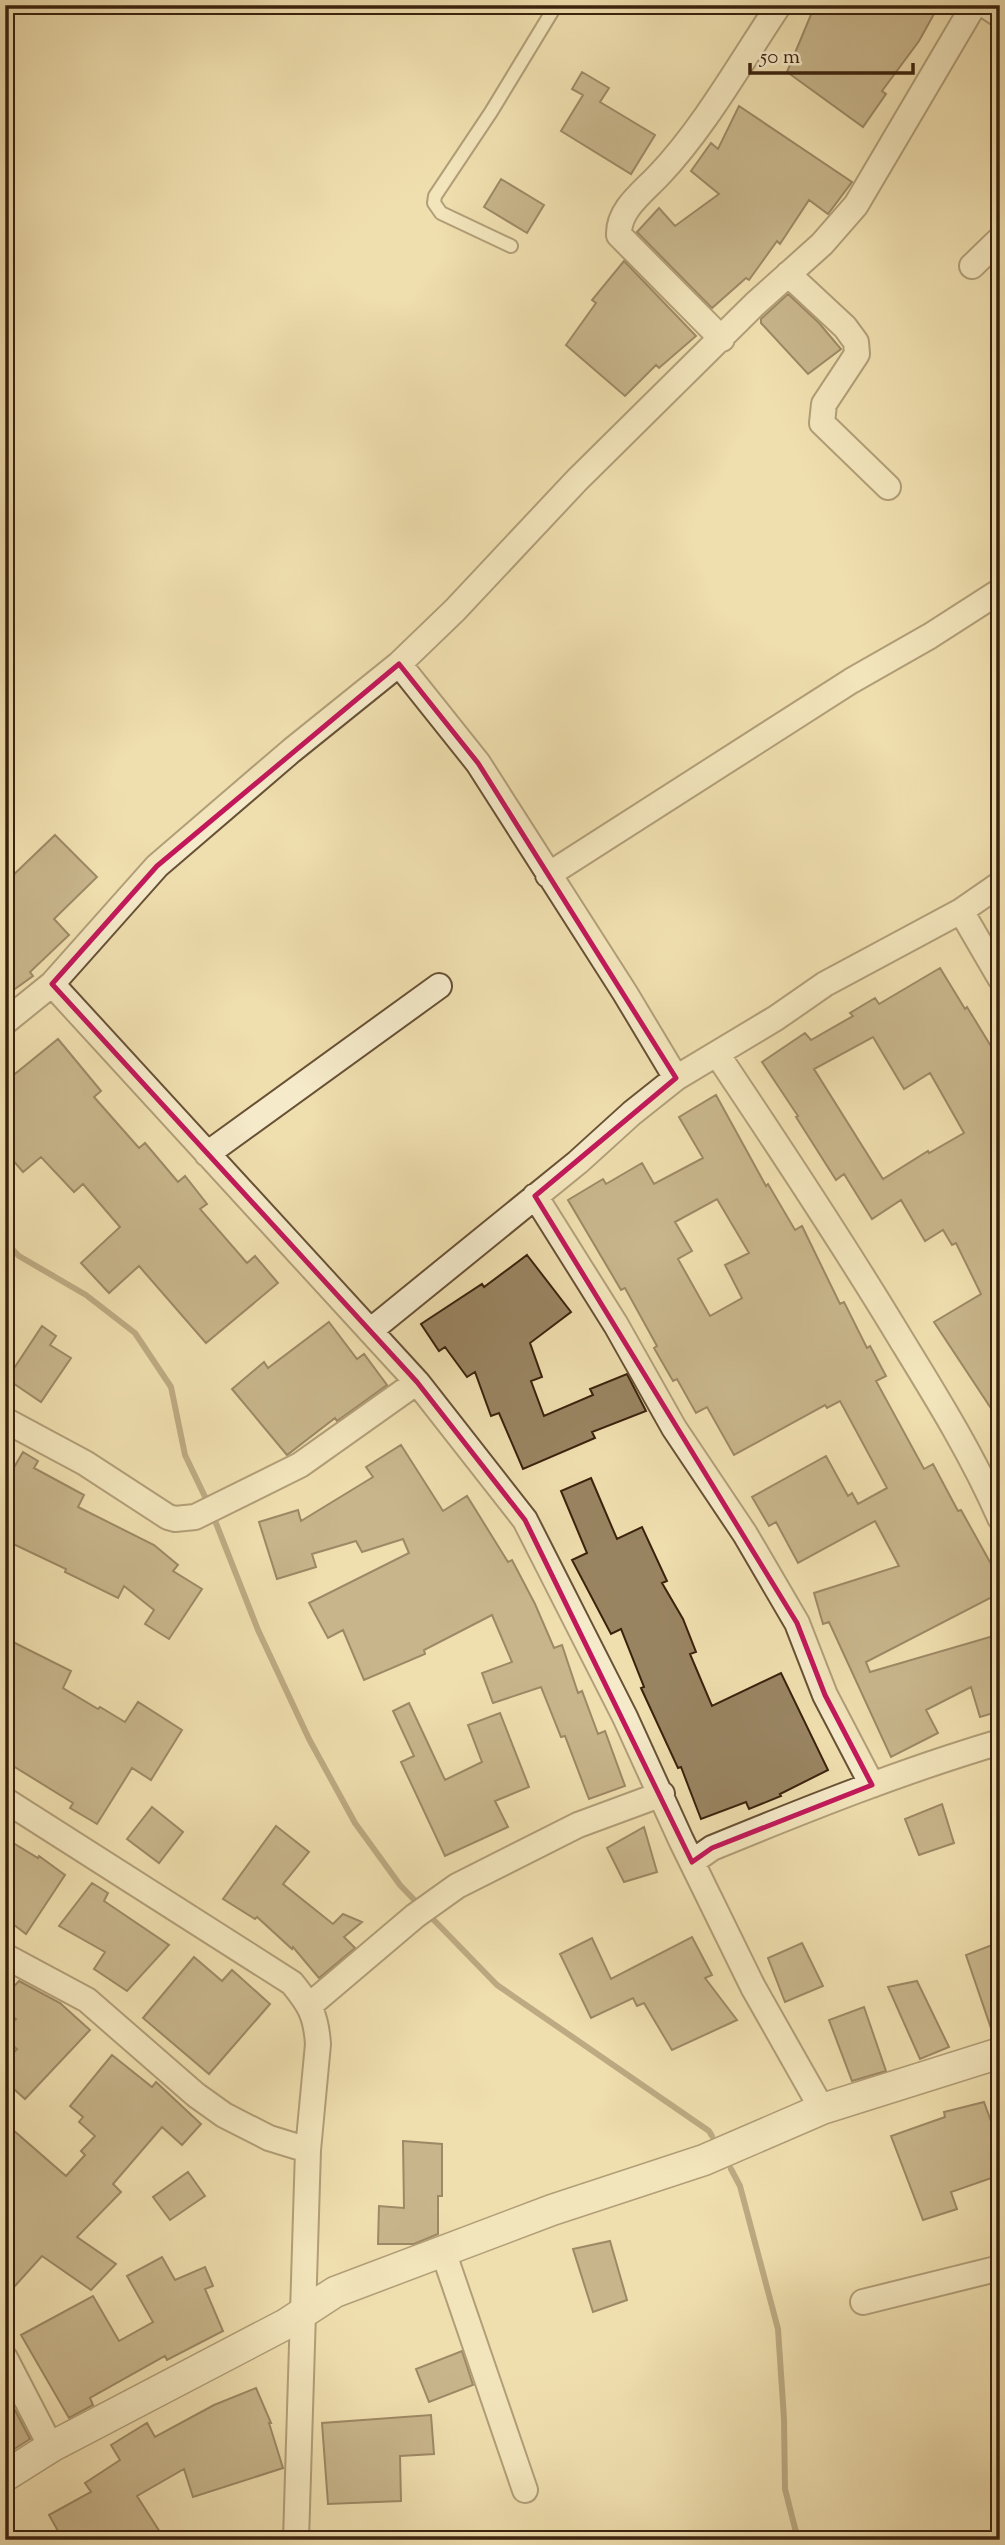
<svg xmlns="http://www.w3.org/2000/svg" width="1005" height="2545" font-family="'Sorts Mill Goudy',serif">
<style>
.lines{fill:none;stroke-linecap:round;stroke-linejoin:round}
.stream{stroke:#826c4d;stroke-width:6}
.building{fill:#998461;stroke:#3b220d;stroke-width:2;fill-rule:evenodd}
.service-casing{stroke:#685135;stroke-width:16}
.minor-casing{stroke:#685135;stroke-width:28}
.tertiary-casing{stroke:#685135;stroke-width:33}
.service{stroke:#f5eaca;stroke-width:12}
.minor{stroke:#f5eaca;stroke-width:24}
.tertiary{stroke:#f5eaca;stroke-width:30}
.marked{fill:none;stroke:#c2185b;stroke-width:5;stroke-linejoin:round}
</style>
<rect width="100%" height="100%" fill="#efdeae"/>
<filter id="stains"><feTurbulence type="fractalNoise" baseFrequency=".00286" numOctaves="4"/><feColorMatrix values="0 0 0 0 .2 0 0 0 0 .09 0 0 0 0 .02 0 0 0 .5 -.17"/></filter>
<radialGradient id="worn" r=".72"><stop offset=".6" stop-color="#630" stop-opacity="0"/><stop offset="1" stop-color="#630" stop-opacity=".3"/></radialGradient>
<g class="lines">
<!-- stream -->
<path class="stream" d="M5 1242 19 1256 86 1295 135 1333 171 1387 185 1455 208 1503
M212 1513 258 1630 309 1739 355 1823 400 1885 420 1906
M428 1914 497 1985 709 2131 712 2136
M731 2169 740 2186 778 2329 784 2419 785 2489 798 2540"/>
</g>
<!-- building -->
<path class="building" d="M815 5H939L919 41 882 91 886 94 863 127 787 72Z
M582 72 609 88 600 102 655 135 631 174 561 131 583 95 572 89Z
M739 106 852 182 828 214 809 200 780 244 777 241 749 280 746 278 712 308 637 232 659 208 675 226 719 194 691 171 711 143 718 149Z
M501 179 544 205 527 233 484 207Z
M624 261 696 336 659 368 656 365 625 396 566 345 596 303 592 300Z
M788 294 819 323 841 349 808 374 761 323V319Z
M55 835 97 877 54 919 69 935 30 972 33 976 5 996V883Z
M940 968 965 1009 967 1007 1000 1061V1422L934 1322 981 1294 956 1243 952 1245 943 1230 925 1241 901 1200 872 1219 844 1174 836 1180 796 1117 798 1116 762 1062 805 1033 811 1040 853 1016 850 1013 875 998 879 1004ZM873 1037 904 1089 930 1073 964 1133 929 1153 928 1151 883 1179 814 1069Z
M58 1039 101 1091 94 1097 139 1148 145 1143 178 1182 185 1176 207 1204 200 1209 247 1263 255 1256 278 1283 206 1343 139 1266 109 1293 81 1263 120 1227 83 1184 74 1192 41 1157 23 1172 5 1151V1082Z
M716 1095 766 1186 768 1184 795 1230 802 1226 840 1304 844 1302 867 1348 870 1346 886 1376 876 1381 924 1469 933 1464 958 1511 961 1510 1000 1580V1593L866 1662 870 1672 1000 1634V1711L980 1717 971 1687 926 1710 938 1733 891 1757 829 1622 823 1624 814 1593 899 1566 875 1521 798 1563 776 1522 769 1526 752 1497 826 1456 848 1496 852 1493 858 1504 887 1488 840 1401 827 1408 825 1405 734 1455 707 1407 696 1413 677 1379 673 1381 654 1348 657 1346 625 1288 621 1290 568 1200 603 1179 606 1184 642 1163 654 1184 703 1158 679 1117ZM717 1199 749 1253 725 1265 742 1298 710 1316 678 1259 692 1251 675 1222Z
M527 1255 571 1312 530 1343 542 1377 531 1381 544 1416 593 1395 590 1389 627 1374 646 1411 592 1432 595 1438 523 1469 499 1413 491 1416 475 1372 467 1377 445 1347 439 1351 421 1324 482 1284 484 1287Z
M329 1322 357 1359 364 1354 387 1385 337 1421 335 1418 287 1455 232 1389 264 1362 268 1368Z
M42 1326 56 1336 50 1345 71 1358 41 1402 7 1379Z
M401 1445 443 1511 467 1496 508 1562 512 1560 535 1604 554 1648 562 1645 578 1693 582 1691 598 1734 605 1731 625 1786 589 1799 565 1736 561 1737 541 1687 493 1703 482 1673 512 1662 492 1615 424 1650 425 1654 364 1680 343 1630 328 1638 309 1603 409 1553 403 1539 362 1552 356 1541 312 1554 316 1567 277 1579 259 1522 298 1510 301 1521 373 1477 366 1467Z
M23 1452 38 1461 34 1468 84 1495 78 1507 154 1545 178 1565 173 1571 202 1589 169 1639 145 1624 154 1610 124 1586 118 1598 65 1572 66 1569 5 1540V1527L11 1515 5 1511V1483Z
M591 1478 617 1539 642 1527 667 1581 662 1583 683 1619 696 1652 690 1654 712 1706 781 1673 828 1770 780 1794 781 1796 749 1809 746 1802 701 1819 681 1767 678 1768 641 1688 644 1687 621 1629 611 1634 572 1560 587 1553 561 1491Z
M5 1638 71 1671 63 1688 98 1709 100 1707 125 1722 138 1702 182 1730 151 1780 132 1768 97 1824 70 1808 73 1803 5 1761Z
M409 1703 445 1780 482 1762 468 1725 500 1713 529 1787 495 1801 508 1827 445 1856 401 1762 414 1756 393 1711Z
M942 1804 954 1843 919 1855 905 1819Z
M152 1807 183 1832 159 1863 127 1839Z
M276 1826 309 1852 283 1884 333 1924 343 1914 362 1922 344 1937 355 1948 319 1978 293 1947 292 1949 257 1917 255 1919 223 1899Z
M644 1827 657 1872 624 1882 607 1848Z
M5 1838 38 1858 39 1856 65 1875 26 1934 5 1918Z
M92 1883 108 1893 104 1901 169 1945 127 1991 94 1969 105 1952 59 1926Z
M692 1937 712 1975 705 1978 737 2020 672 2050 644 2003 637 2006 633 1998 591 2018 560 1954 592 1938 611 1979Z
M1000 1942V2036L994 2037 966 1955Z
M802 1943 823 1986 785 2002 768 1958Z
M194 1957 222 1981 232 1970 270 2004 209 2074 143 2018Z
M19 1981 60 2003 90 2030 25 2099 5 2081V2062L17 2049 5 2039V2030L16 2019 5 2010V1996Z
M917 1981 949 2047 920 2059 888 1987Z
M864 2007 886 2071 852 2081 829 2020Z
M112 2055 152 2087 156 2082 201 2124 182 2145 162 2127 113 2184 121 2192 77 2237 116 2264 91 2290 42 2256 5 2297V2123L66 2176 85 2155 81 2151 95 2136 79 2122 83 2117 70 2106Z
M984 2102 1000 2146V2175L951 2192 957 2209 923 2220 891 2136 945 2117 944 2112Z
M403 2141 442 2144V2196H438V2234L414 2244H378L379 2206 404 2208Z
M188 2172 205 2196 170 2220 153 2197Z
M610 2241 627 2300 593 2312 573 2249Z
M162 2257 175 2280 205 2267 213 2286 205 2289 223 2331 167 2360 165 2356 90 2398 93 2405 69 2418 21 2335 93 2296 119 2341 153 2322 127 2276Z
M462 2351 473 2385 429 2402 416 2369Z
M256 2388 271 2423H269L283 2468 193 2497 184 2469 137 2496 165 2540H63L49 2515 91 2492 85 2483 120 2460 111 2445 147 2423 155 2437 214 2405Z
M5 2391 30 2439 5 2455Z
M431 2415 434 2454 400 2456 401 2501 328 2504 322 2423Z"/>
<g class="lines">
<!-- service casing -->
<g class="service-casing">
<path id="service" d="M511 246 441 213 434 203 435 196 491 112 556 5"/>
</g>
<!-- minor casing -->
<g class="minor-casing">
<path id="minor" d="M985 5 1000 15
M972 266 1000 239
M788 274 845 327 856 342 857 354 824 404 822 423 888 487
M722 339 619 235C618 210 642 193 659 175 704 128 742 60 779 5
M399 664 478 763 625 993 676 1078
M548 875 851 681 930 636 1000 591
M961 911 1000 978
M52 984 417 1382 525 1520 625 1717 681 1840 753 1987 822 2109
M5 1022 52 984 157 866 291 751 399 664 455 610 577 480 755 304 822 244 856 205 974 5
M717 1054C780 1148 843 1243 902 1341 937 1398 973 1456 1000 1518
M207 1154 439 986
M535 1196 616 1325 674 1428 745 1534 797 1623 825 1695 872 1785
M370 1331 578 1162 632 1113 676 1078 776 1018 825 984 961 911 1000 884
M5 1420 85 1463 168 1517 175 1519 195 1517 300 1465 417 1382
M5 1800 292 1983C310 2005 316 2015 318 2044L308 2150 296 2540
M692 1862 712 1848C807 1809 902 1771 1000 1742
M5 1956 87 2000 196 2095 224 2115 269 2138 308 2150
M310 2005 415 1916 457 1886 578 1825 662 1794
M443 2251 525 2490
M863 2302 1000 2268
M5 2358 51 2447"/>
</g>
<!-- tertiary casing -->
<g class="tertiary-casing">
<path id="tertiary" d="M5 2476 51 2447 286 2324 335 2292 552 2210 704 2160 822 2109 1000 2053"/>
</g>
<!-- service -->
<use href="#service" class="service"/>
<!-- minor -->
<use href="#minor" class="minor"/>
<!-- tertiary -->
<use href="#tertiary" class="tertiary"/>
</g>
<!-- marked area -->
<path d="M0 0H1005V2545H0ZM399 664 478 763 676 1078 535 1196 797 1623 825 1695 872 1785 712 1848 692 1862 525 1520 417 1382 52 984 157 866Z" fill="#efdeae" fill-opacity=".55" fill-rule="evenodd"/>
<path class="marked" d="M399 664 478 763 676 1078 535 1196 797 1623 825 1695 872 1785 712 1848 692 1862 525 1520 417 1382 52 984 157 866Z"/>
<!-- margin -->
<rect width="1005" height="2545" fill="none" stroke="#efdeae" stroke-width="28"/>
<rect x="7" y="7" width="991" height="2531" fill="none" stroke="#3b220d" stroke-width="3.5"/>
<rect x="14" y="14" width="977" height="2517" fill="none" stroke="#3b220d" stroke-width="2"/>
<!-- scale -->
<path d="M750 63v10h163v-10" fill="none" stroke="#3b220d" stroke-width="3.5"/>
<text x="760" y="63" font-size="21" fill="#3b220d" stroke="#f5eaca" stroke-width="5" paint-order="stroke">50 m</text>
<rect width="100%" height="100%" filter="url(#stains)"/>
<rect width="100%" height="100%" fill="url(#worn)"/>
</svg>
